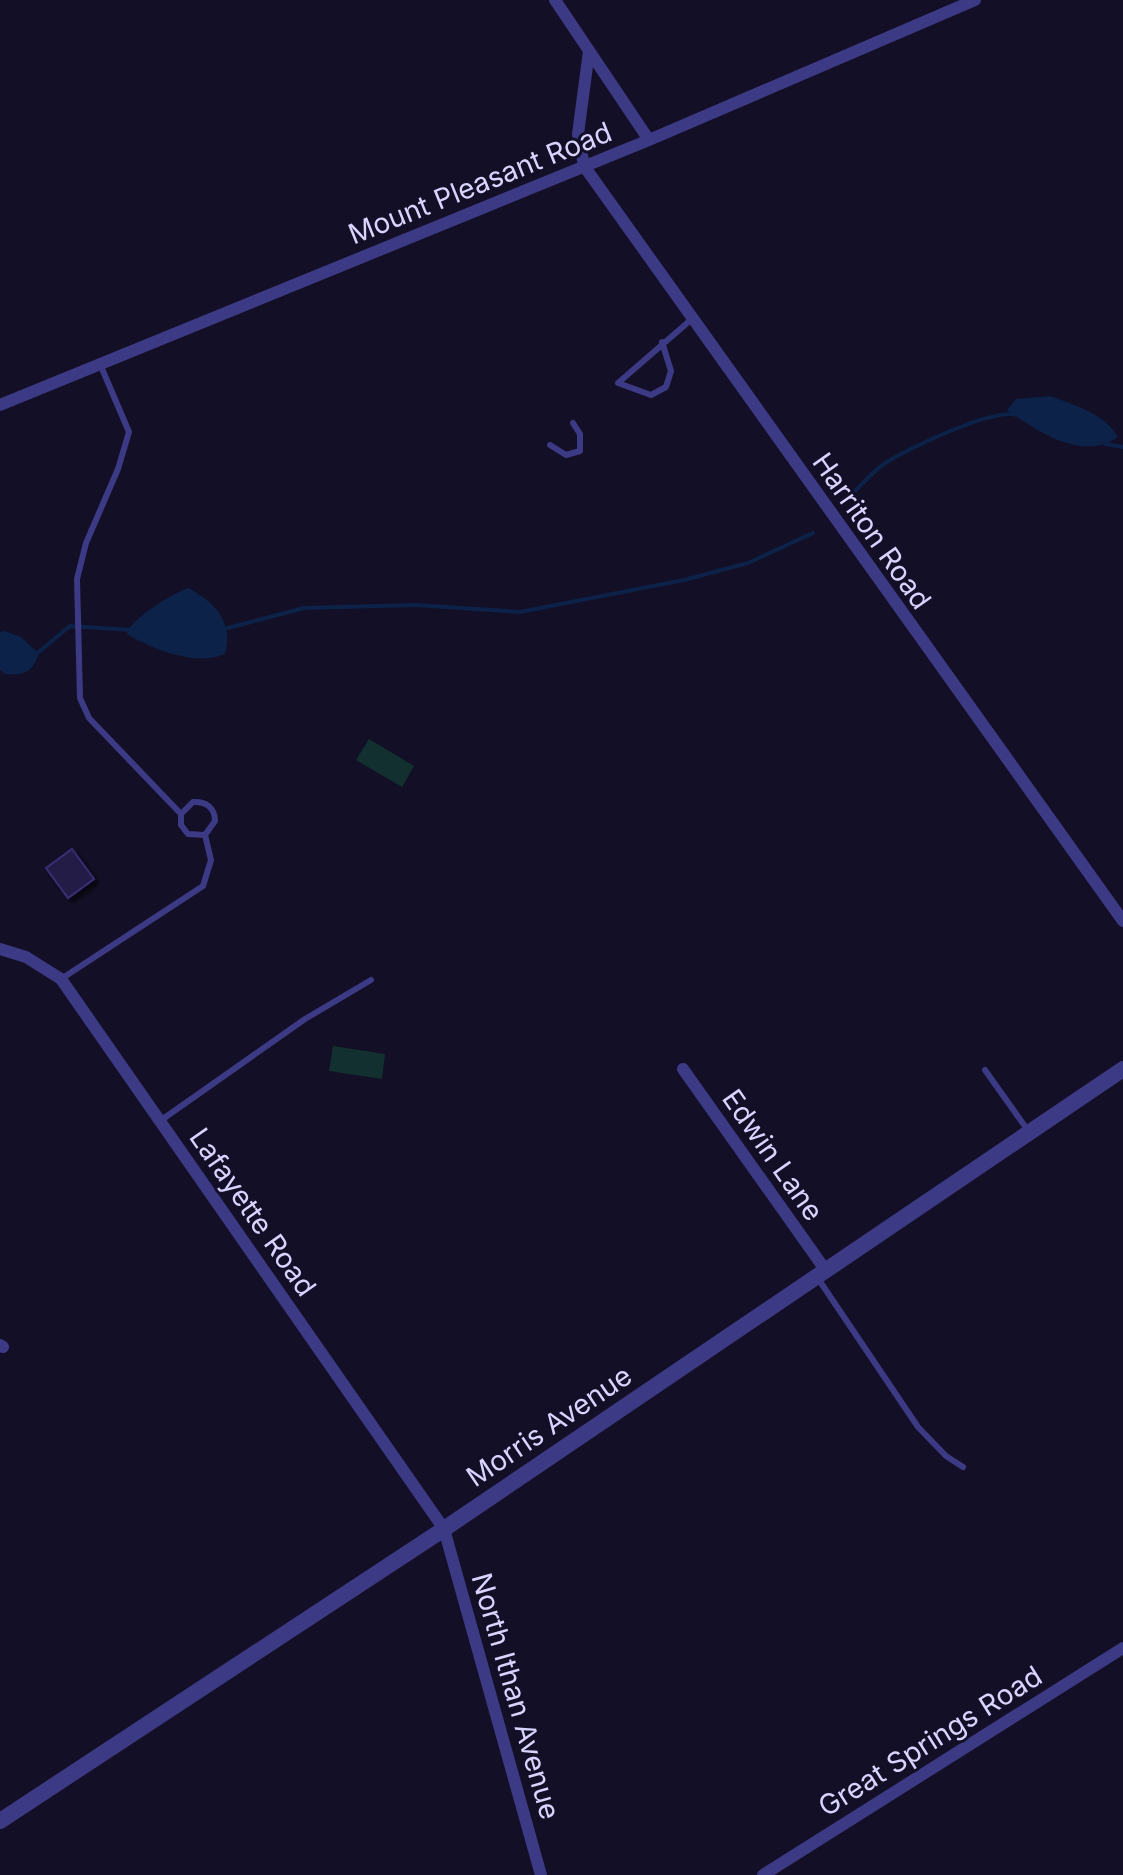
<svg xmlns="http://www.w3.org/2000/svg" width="1123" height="1875" font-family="Inter,sans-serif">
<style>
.green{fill:#12302f}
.water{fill:#0c2248}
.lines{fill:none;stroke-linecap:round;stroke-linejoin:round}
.stream{stroke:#0c2248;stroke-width:4}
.building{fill:#241b47;stroke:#3b2d73;stroke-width:2;filter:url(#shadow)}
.service{stroke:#3d3a85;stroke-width:6}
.minor{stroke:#3d3a85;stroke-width:12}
.tertiary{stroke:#3d3a85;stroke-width:16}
.labels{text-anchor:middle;stroke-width:6;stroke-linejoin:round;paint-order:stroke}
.street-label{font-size:28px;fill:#d9d4ff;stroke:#130f26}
</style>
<defs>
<filter id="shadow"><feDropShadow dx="4.5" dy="4.5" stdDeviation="2" flood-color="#0009"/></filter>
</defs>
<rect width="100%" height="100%" fill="#130f26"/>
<!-- green -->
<path class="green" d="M369 739 414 766 402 787 356 760Z
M333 1046 385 1054 382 1079 329 1071Z"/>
<!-- water -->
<path class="water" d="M1050 396C1076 406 1103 412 1118 437 1083 462 1038 432 1007 410L1016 399Z
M188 588C215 602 234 622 225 654 196 667 152 649 127 634 129 620 173 593 188 588Z
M5 631 21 637 39 654C32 672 25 676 5 674L0 670V632Z"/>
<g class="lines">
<!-- stream -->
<path class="stream" d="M1105 444 1123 447
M848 498C860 487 871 473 884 464 906 449 993 408 1017 415
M224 629 304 608 416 605 520 612 684 580 748 563 813 533
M35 655 70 626 132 630"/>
</g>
<!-- building -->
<path class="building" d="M72 849 94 879 68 898 46 868Z"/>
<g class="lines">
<!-- service -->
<path class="service" d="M662 342 671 371 666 387 651 395 618 383 693 318
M100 364 129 432 118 469 86 543 77 579 80 698 89 718 181 814V825L188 834 205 835 215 821C215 808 206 801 193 802L181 814
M550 445 566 455 580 451V434L573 423
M61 979 203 886 211 860 205 835
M985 1070 1029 1132
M160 1121 305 1019 371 980
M817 1277 918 1427 946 1456 963 1467"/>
<!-- minor -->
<path class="minor" d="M555 0 649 140
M589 51 578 134 584 166 1123 921
M0 405 649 140 975 0
M0 949 26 957 61 979 444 1529 541 1875
M683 1069 824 1268
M0 1345 3 1347
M763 1875 1123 1648"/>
<!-- tertiary -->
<path class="tertiary" d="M0 1821 444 1529 1123 1069"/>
</g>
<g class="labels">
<!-- street labels -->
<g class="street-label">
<text transform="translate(480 183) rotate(-22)" y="10">Mount Pleasant Road</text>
<text transform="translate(872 531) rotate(55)" y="10">Harriton Road</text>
<text transform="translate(773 1155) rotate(55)" y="10">Edwin Lane</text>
<text transform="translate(253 1212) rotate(55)" y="10">Lafayette Road</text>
<text transform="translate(549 1426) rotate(-34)" y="10">Morris Avenue</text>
<text transform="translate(516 1696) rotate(74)" y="10">North Ithan Avenue</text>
<text transform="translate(930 1741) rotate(-32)" y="10">Great Springs Road</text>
</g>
</g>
</svg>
